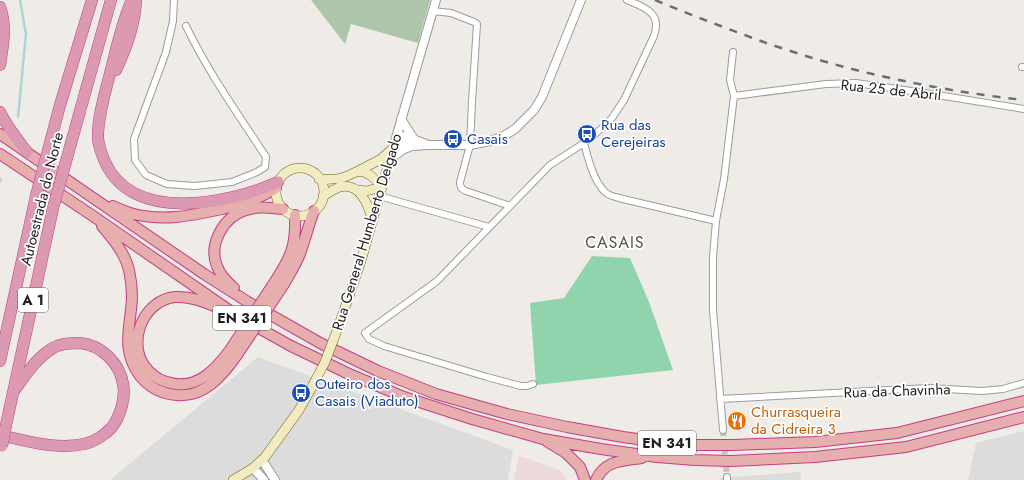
<svg xmlns="http://www.w3.org/2000/svg" width="1024" height="480" font-family="Jost,sans-serif">
<style>
.residential{fill:#dddcdd}
.commercial{fill:#edd9dc}
.cemetery{fill:#acc5ab}
.pitch{fill:#8fd4ad}
.lines{fill:none;stroke-linecap:round;stroke-linejoin:round}
.stream{stroke:#add5d7;stroke-width:2.5}
.minor-tunnel{stroke:#c5c2bf;stroke-width:6;stroke-dasharray:6 3;stroke-linecap:butt}
.minor-casing{stroke:#9c9c9c;stroke-width:8}
.tertiary-casing{stroke:#9c9c9c;stroke-width:10}
.secondary-casing{stroke:#6a6313;stroke-width:10}
.trunk-casing{stroke:#c53c84;stroke-width:12}
.motorway-casing{stroke:#c53c84;stroke-width:12}
.minor{stroke:#fff;stroke-width:6}
.tertiary{stroke:#fff;stroke-width:8}
.secondary{stroke:#f2ebc2;stroke-width:9}
.trunk{stroke:#e6afae;stroke-width:10}
.motorway{stroke:#dc99b2;stroke-width:11}
.rail{stroke:#6d6d6d;stroke-width:2.5;stroke-dasharray:8 8;stroke-linecap:butt}
.secondary-bridge-casing{stroke:#6a6313;stroke-width:10;stroke-linecap:butt}
.trunk-bridge-casing{stroke:#c53c84;stroke-width:12;stroke-linecap:butt}
.motorway-bridge-casing{stroke:#c53c84;stroke-width:12;stroke-linecap:butt}
.secondary-bridge{stroke:#f2ebc2;stroke-width:9}
.trunk-bridge{stroke:#e6afae;stroke-width:10}
.motorway-bridge{stroke:#dc99b2;stroke-width:11}
.labels{text-anchor:middle;stroke-width:3.5;stroke-linejoin:round;paint-order:stroke}
.shield{fill:#fff;stroke:#626262;stroke-width:1}
.shield-label{font-size:14px;font-weight:bold;fill:#1f1f1f}
.street-label{font-size:15px;fill:#1f1f1f;stroke:#fff}
.transit-label{font-size:15px;fill:#164399;stroke:#fff;text-anchor:start}
.food-label{font-size:15px;fill:#c56008;stroke:#fff;text-anchor:start}
.neighbourhood-label{font-size:16px;letter-spacing:1px;fill:#525252;stroke:#fff}
</style>
<rect width="100%" height="100%" fill="#efebe7"/>
<!-- residential -->
<path class="residential" d="M258 357 513 450 508 480H110Z
M1024 431V480H968L976 443Z
M800 472 801 480H720L719 478Z"/>
<!-- commercial -->
<path class="commercial" d="M519 456 560 470 566 480H514Z"/>
<!-- cemetery -->
<path class="cemetery" d="M311 0H430L418 43 351 24 345 44Z"/>
<!-- pitch -->
<path class="pitch" d="M592 256 630 258 649 302 673 370 536 385 530 303 564 298Z"/>
<g class="lines">
<!-- stream -->
<path class="stream" d="M18 117 26 34 20 0
M0 181 1 179"/>
<!-- minor-tunnel -->
<path class="minor-tunnel" d="M723 430 727 477"/>
<!-- minor casing -->
<g class="minor-casing">
<path id="minor" d="M174 0 173 21 166 52 134 139 135 160 146 175 167 184 195 186 232 182 257 172 265 167 266 157C238 114 208 72 186 26
M433 11 451 13 474 22 477 24 472 102 470 145 460 182C460 187 461 189 466 191L510 206
M1022 67H1024
M734 96 826 84 856 83 925 93 1024 109
M584 143C588 158 593 180 605 192 608 195 615 197 619 198L716 221
M379 196 489 227
M533 384 527 386H521L487 377 384 346 369 339 365 333 437 281 550 165 584 143 602 128 612 118 624 100 654 36C655 33 656 29 656 26 657 10 638 5 627 0
M720 399 928 388 982 391 1003 389 1024 383
M723 430 713 310V257L716 221 724 179 734 96 730 80 733 52
M727 477V480"/>
</g>
<!-- tertiary casing -->
<g class="tertiary-casing">
<path id="tertiary" d="M401 119 408 130 414 139
M397 135 410 138 426 144
M395 141 404 145 414 146 426 145H470L490 141 502 137 515 129 534 110 542 97 581 0
M394 145 436 0
M390 159 404 149 412 146
M262 460 275 480
M253 468 264 480"/>
</g>
<!-- secondary casing -->
<g class="secondary-casing">
<path id="secondary" d="M276 192a24 24 0 1 1 48 0a24 24 0 1 1-48 0Z
M358 171 381 159 392 149
M319 179C327 179 334 180 341 178 346 177 351 174 356 172 366 169 377 180 382 187
M357 190 366 191 382 187
M323 196C328 193 334 189 340 187 359 182 368 204 372 219
M339 325 361 261 393 148
M233 480 253 468 265 457 299 410 313 385"/>
</g>
<!-- trunk casing -->
<g class="trunk-casing">
<path id="trunk" d="M0 134 204 274 248 302 322 344 378 371 436 394 507 414 567 427 623 437 659 442 696 445H732L815 442 897 433 1024 401
M0 154 93 216 239 317 291 346 347 373 404 397 472 419 543 439 601 449 657 457 695 460 731 461 815 457 906 447 1024 417
M113 206C119 209 124 211 130 213 162 222 190 216 222 209 244 204 257 200 276 188
M102 226C113 239 125 253 129 270 131 279 132 288 132 297 131 326 120 349 140 376 149 387 162 394 177 395 204 398 223 375 237 355
M276 280C292 255 296 245 295 215
M284 284C289 275 295 266 299 256 305 241 308 226 314 211
M234 288C227 282 220 275 217 266 208 244 224 216 246 210 259 206 270 208 283 209
M219 308C205 302 191 296 175 297 145 300 129 337 142 362 146 369 152 375 159 379 163 381 166 382 171 383 197 390 216 369 230 350
M548 442 566 453 580 467 585 480
M596 480C605 460 622 461 642 458"/>
</g>
<!-- motorway casing -->
<g class="motorway-casing">
<path id="motorway" d="M132 0C122 22 117 46 111 70 106 89 97 119 98 139 99 146 102 155 105 162 133 224 229 204 278 182
M0 7C7 26 3 46 0 65
M116 70C126 48 135 25 136 0
M60 105 92 0
M80 111 111 0
M0 112C7 127 17 139 27 152
M0 361 36 196
M6 425 53 208
M0 435C27 441 56 450 84 444 94 442 105 435 112 427 120 417 126 397 123 384 120 363 101 345 80 343 72 343 61 343 53 348 36 358 25 376 13 392"/>
</g>
<!-- minor -->
<use href="#minor" class="minor"/>
<!-- tertiary -->
<use href="#tertiary" class="tertiary"/>
<!-- secondary -->
<use href="#secondary" class="secondary"/>
<!-- trunk -->
<use href="#trunk" class="trunk"/>
<!-- motorway -->
<use href="#motorway" class="motorway"/>
<!-- rail -->
<path class="rail" d="M655 0C693 16 731 30 769 44 782 48 796 53 809 57 879 78 952 92 1024 100"/>
<!-- secondary-bridge casing -->
<g class="secondary-bridge-casing">
<path id="secondary-bridge" d="M313 385 325 362 339 325"/>
</g>
<!-- trunk-bridge casing -->
<g class="trunk-bridge-casing">
<path id="trunk-bridge" d="M230 350 276 280
M237 355 284 284"/>
</g>
<!-- motorway-bridge casing -->
<g class="motorway-bridge-casing">
<path id="motorway-bridge" d="M36 196 60 105
M53 208 80 111
M2 446 6 425"/>
</g>
<!-- secondary-bridge -->
<use href="#secondary-bridge" class="secondary-bridge"/>
<!-- trunk-bridge -->
<use href="#trunk-bridge" class="trunk-bridge"/>
<!-- motorway-bridge -->
<use href="#motorway-bridge" class="motorway-bridge"/>
</g>
<!-- icons -->
<defs>
<g id="bus-disc" transform="scale(1)"><circle r="9.5" fill="#1a4fb4" stroke="#fff"/><path d="M-5-6H5V4H4V6H2V4H-2V6H-4V4H-5ZM-3.5-4V0h7V-4ZM-3.5 1.2v1.5H-2V1.2ZM2 1.2v1.5H3.5V1.2Z" fill="#fff"/></g>
<g id="restaurant-disc" transform="scale(1)"><circle r="9.5" fill="#e8710a" stroke="#fff"/><path d="M-5-6h1v4h1v-4h1v4h1v-4h1v5L-1.5 .5V6h-2V.5L-5-1ZM5-6V6H3V1.5H1.5Q1.5-4 5-6Z" fill="#fff"/></g>
</defs>
<g fill-rule="evenodd">
<use href="#bus-disc" x="587" y="134"/>
<use href="#bus-disc" x="453" y="139"/>
<use href="#bus-disc" x="301" y="393"/>
<use href="#restaurant-disc" x="737" y="421"/>
</g>
<g class="labels">
<!-- shield labels -->
<g class="shield">
<rect x="18" y="288" width="30" height="24" rx="3"/>
<rect x="213" y="306" width="58" height="24" rx="3"/>
<rect x="638" y="431" width="58" height="24" rx="3"/>
</g>
<g class="shield-label">
<text x="33" y="305">A 1</text>
<text x="242" y="323">EN 341</text>
<text x="667" y="448">EN 341</text>
</g>
<!-- street labels -->
<g class="street-label">
<text transform="translate(891 90) rotate(6)" y="5">Rua 25 de Abril</text>
<text transform="translate(42 199) rotate(-76)" y="5">Autoestrada do Norte</text>
<text transform="translate(367 232) rotate(-73)" y="5">Rua General Humberto Delgado</text>
<text transform="translate(897 391) rotate(-2)" y="5">Rua da Chavinha</text>
</g>
<!-- transit labels -->
<g class="transit-label">
<text x="601" y="130">Rua das<tspan x="601" dy="17">Cerejeiras</tspan></text>
<text x="467" y="144">Casais</text>
<text x="315" y="389">Outeiro dos<tspan x="315" dy="17">Casais (Viaduto)</tspan></text>
</g>
<!-- food labels -->
<g class="food-label">
<text x="751" y="417">Churrasqueira<tspan x="751" dy="17">da Cidreira 3</tspan></text>
</g>
<!-- neighbourhood labels -->
<g class="neighbourhood-label">
<text x="615" y="248">CASAIS</text>
</g>
</g>
</svg>
